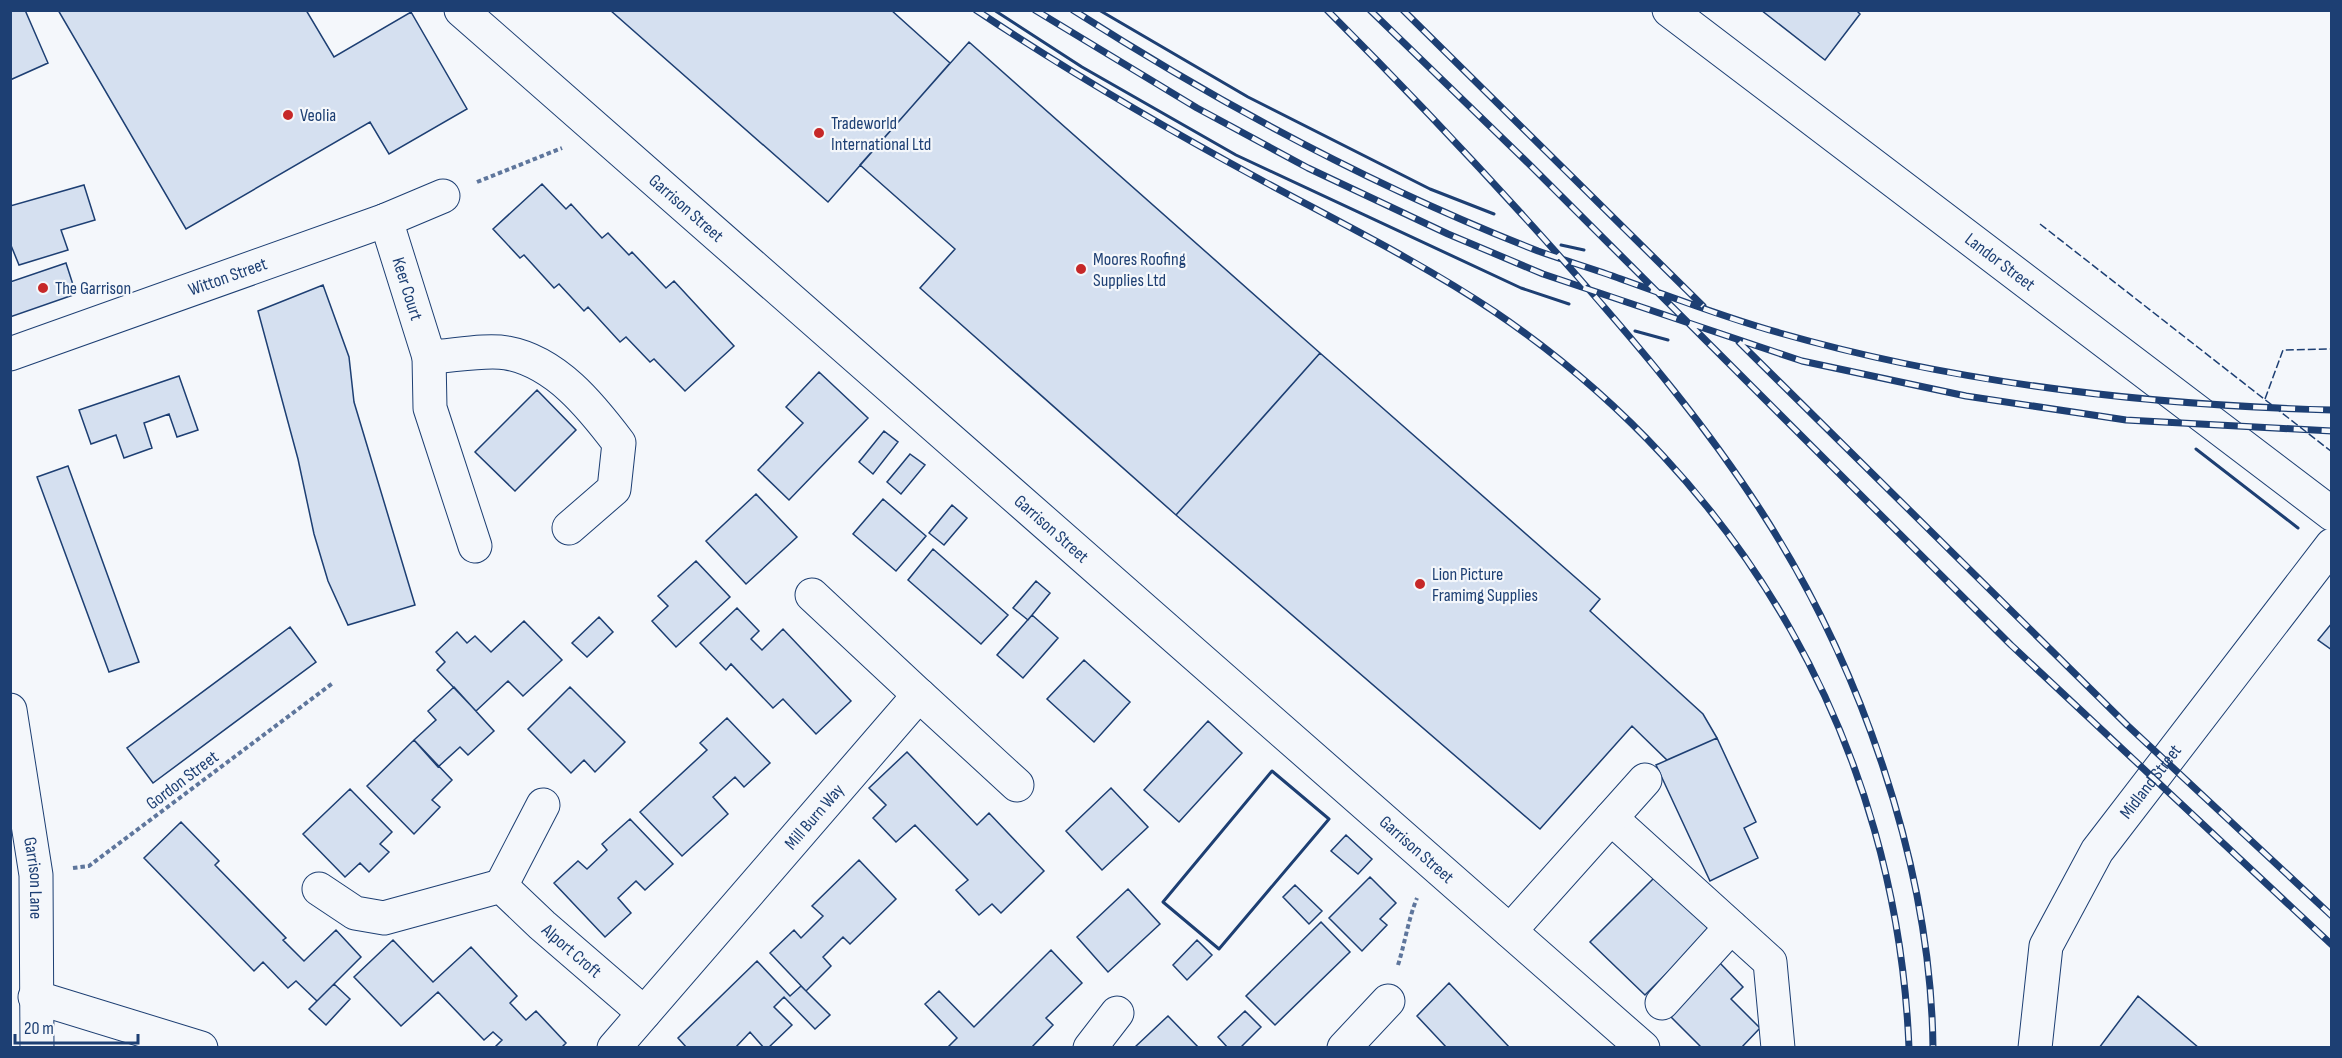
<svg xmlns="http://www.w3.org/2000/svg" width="2342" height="1058" font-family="'Sofia Sans Condensed',sans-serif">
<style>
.building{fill:#d5e0f0;stroke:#1d3f73;stroke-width:1.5}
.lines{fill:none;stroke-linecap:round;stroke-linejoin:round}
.minor-casing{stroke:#1d3f73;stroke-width:35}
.path{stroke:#5e769c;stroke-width:4;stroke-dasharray:4.5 3;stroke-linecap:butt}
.minor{stroke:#f4f7fb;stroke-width:33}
.rail-casing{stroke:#1d3f73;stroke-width:7}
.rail{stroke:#f4f7fb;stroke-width:4.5;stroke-dasharray:14;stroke-linecap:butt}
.fence{stroke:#1d3f73;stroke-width:1.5;stroke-dasharray:8 3;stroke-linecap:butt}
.wall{stroke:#1d3f73;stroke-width:3}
.poi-dot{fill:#c62828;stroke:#f4f7fb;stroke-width:2}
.labels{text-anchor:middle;stroke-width:4.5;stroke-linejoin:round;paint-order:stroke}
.poi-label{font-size:18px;fill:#1d3f73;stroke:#f4f7fb;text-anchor:start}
.street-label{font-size:18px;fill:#1d3f73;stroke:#f4f7fb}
</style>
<rect width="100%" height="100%" fill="#f4f7fb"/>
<!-- building -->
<path class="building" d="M10 10H25L48 63 10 80Z
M58 10H306L334 57 411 12 467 109 389 154 370 122 186 229Z
M610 10H891L950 63 828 202Z
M1761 10H1856L1860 14 1825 60Z
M969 42 1320 353 1176 515 920 288 955 249 860 165Z
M542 184 566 209 571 204 602 238 608 233 629 255 632 252 666 288 674 281 734 346 685 391 654 359 650 362 626 337 620 342 588 307 584 311 559 284 554 288 524 255 520 258 493 229Z
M84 185 95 220 61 230 68 250 19 265 10 243V206Z
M66 263 76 294 10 317V282Z
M323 285 349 357 354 402 415 605 348 625 328 581 314 534 298 459 258 311Z
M1320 353 1600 599 1590 611 1703 714 1717 738 1667 760 1632 726 1540 829 1176 515Z
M819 372 868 418 789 500 758 470 803 423 786 407Z
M179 376 198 430 177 437 169 414 144 423 152 448 124 458 116 435 91 444 79 410Z
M537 390 576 430 515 491 475 452Z
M884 431 898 442 873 474 859 462Z
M910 454 925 465 901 494 887 482Z
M68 466 139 662 109 672 37 477Z
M756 494 797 537 746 584 706 541Z
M883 499 926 536 896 571 853 534Z
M952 505 967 518 944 545 929 533Z
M933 549 1008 615 981 644 908 580Z
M696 561 730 597 676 647 652 621 668 606 658 596Z
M1036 581 1050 593 1028 620 1013 608Z
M737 608 759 631 751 639 762 650 783 629 851 701 816 734 783 699 773 708 731 664 726 670 700 643Z
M1032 615 1058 638 1023 678 997 655Z
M599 617 613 632 587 657 572 643Z
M524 621 562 660 523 696 508 681 476 711 437 670 445 662 436 652 457 632 467 643 475 636 491 652Z
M2332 623V650L2318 640Z
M290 627 316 662 153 783 127 748Z
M1084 660 1130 702 1094 742 1047 699Z
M454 687 494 731 468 755 460 747 438 767 414 740 436 720 428 711Z
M570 687 625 742 595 772 584 760 571 773 528 729Z
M727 718 770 763 744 787 735 777 713 797 728 814 682 856 640 812 707 750 700 743Z
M1208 721 1242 753 1179 822 1144 790Z
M1717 738 1756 822 1744 828 1758 858 1710 881 1656 765Z
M414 740 452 780 432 800 440 807 414 834 367 786Z
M907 752 977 825 989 813 1044 871 1001 913 992 904 979 915 956 890 968 880 915 825 896 842 873 818 886 805 869 788Z
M1111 788 1148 827 1102 870 1066 831Z
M350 789 392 832 380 844 389 852 369 872 360 863 345 877 303 834Z
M630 819 673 864 645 890 636 881 618 898 631 913 605 937 554 883 578 861 587 869 607 850 602 844Z
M181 822 219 861 215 865 286 938 283 940 304 961 336 930 361 957 317 1001 296 981 288 988 263 962 254 971 144 858Z
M1346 835 1372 859 1358 874 1331 851Z
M859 860 896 899 850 944 843 937 823 957 831 966 806 991 770 953 794 930 801 938 823 916 812 906Z
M1656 876 1710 930 1645 995 1590 942Z
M1370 877 1396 903 1380 919 1387 925 1362 951 1329 918Z
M1295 885 1322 911 1309 924 1283 897Z
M1128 889 1160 924 1108 972 1077 937Z
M1321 922 1350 952 1275 1025 1246 996Z
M393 940 433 982 471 947 517 996 510 1003 526 1020 536 1011 566 1043 561 1048H494L502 1040 493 1032 484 1040 438 992 401 1026 354 977Z
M1197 940 1212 955 1187 980 1173 965Z
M1051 950 1082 983 1046 1018 1053 1025 1031 1048H947L957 1038 925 1004 939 991 974 1027Z
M757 961 790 996 801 986 830 1015 815 1029 784 997 774 1007 792 1025 768 1048H764L750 1032 735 1048H687L678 1038Z
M1719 962 1743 987 1731 999 1760 1028 1741 1048H1702L1668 1014Z
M1449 983 1510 1048H1447L1417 1016Z
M334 984 350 999 326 1025 309 1009Z
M2138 996 2199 1048H2099Z
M1245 1011 1261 1027 1240 1048H1228L1218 1037Z
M1168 1016 1199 1048 1135 1047Z"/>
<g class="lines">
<!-- minor casing -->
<g class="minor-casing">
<g id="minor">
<path id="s1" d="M461 10 1643 1048"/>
<path id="s2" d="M1669 10 2332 514"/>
<path id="s3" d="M386 220 429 357C452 356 486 349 507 353 556 362 591 406 619 443L614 489 569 528"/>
<path id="s4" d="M10 354 386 220 443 196"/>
<path d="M429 357 430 408 475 546"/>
<path d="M919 695 1017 785"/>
<path id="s5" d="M10 710 36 875 37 1048"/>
<path d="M1611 818 1770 962 1778 1048"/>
<path d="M501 886 543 805"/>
<path id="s6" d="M319 889 355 913 384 918 501 886 542 925 644 1013"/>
<path d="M1510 931 1645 780"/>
<path d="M35 997 201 1048"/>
<path d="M1662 1003 1731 927"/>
<path id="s7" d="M614 1048 919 695 812 595"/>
<path d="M1090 1048 1117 1013"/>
<path d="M1344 1048 1388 1001"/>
<path id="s8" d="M2035 1048 2046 946 2097 851 2332 545"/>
</g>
</g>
<!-- path -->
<path class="path" d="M477 182 562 148
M73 868 89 866 333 683
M1398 965C1405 943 1408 920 1417 898"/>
<!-- minor -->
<use href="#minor" class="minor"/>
<!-- rail casing -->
<g class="rail-casing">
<path id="rail" d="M976 10C1069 72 1165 128 1263 181 1341 223 1422 263 1495 312 1744 481 1897 746 1909 1048
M1035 10 1197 108 1308 168 1448 234 1543 274 1802 361 1966 396 2126 420 2332 431
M1073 10C1220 104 1376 188 1538 251 1566 261 1594 269 1621 279 1674 298 1726 318 1780 333 1959 384 2146 405 2332 410
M1327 10C1414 97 1497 185 1578 277 1643 351 1707 427 1761 511 1860 664 1931 864 1933 1048
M1370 10 1530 165 2011 645 2332 945
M1403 10 1703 306
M1739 342 2127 725 2332 916"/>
</g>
<!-- rail -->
<use href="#rail" class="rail"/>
<!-- fence -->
<path class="fence" d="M2040 224 2332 452
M2265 399 2283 350 2332 349"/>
<!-- wall -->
<path class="wall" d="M994 10 1082 67 1236 155 1521 288 1569 304
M1099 10 1248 97 1430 189 1494 214
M1561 245 1584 250
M1635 331 1668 340
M2196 449 2298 528
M1272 771 1329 819 1219 949 1163 902Z"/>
</g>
<!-- markers -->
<g class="poi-dot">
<circle cx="288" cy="115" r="6"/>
<circle cx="819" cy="133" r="6"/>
<circle cx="1081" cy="269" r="6"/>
<circle cx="43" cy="288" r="6"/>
<circle cx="1420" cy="584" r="6"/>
</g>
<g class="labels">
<!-- poi labels -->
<g class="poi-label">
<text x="300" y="121">Veolia</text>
<text x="831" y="129">Tradeworld<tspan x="831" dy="21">International Ltd</tspan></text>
<text x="1093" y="265">Moores Roofing<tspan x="1093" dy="21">Supplies Ltd</tspan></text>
<text x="55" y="294">The Garrison</text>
<text x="1432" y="580">Lion Picture<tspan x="1432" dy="21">Framimg Supplies</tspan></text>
</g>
<!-- street labels -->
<g class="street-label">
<text dy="6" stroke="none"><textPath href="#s1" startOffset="300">Garrison Street</textPath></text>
<text dy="6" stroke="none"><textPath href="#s2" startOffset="416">Landor Street</textPath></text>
<text dy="6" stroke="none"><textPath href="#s4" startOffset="231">Witton Street</textPath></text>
<text dy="6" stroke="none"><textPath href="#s3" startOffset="72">Keer Court</textPath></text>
<text dy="6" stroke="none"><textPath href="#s1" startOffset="786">Garrison Street</textPath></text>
<text transform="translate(182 780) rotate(-37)" y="6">Gordon Street</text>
<text dy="6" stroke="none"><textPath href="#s8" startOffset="298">Midland Street</textPath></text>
<text dy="6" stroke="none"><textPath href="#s7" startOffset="306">Mill Burn Way</textPath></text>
<text dy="6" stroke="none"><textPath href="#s1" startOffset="1272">Garrison Street</textPath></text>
<text dy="6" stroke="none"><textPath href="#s5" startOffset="170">Garrison Lane</textPath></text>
<text dy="6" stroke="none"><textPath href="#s6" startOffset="290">Alport Croft</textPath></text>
</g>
</g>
<!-- border -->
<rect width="2342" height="1058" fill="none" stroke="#1d3f73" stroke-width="24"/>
<!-- scale -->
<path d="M15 1034v9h123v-9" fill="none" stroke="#1d3f73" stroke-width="3"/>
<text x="24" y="1034" font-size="18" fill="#1d3f73" stroke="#f4f7fb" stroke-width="4.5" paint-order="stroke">20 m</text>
</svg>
